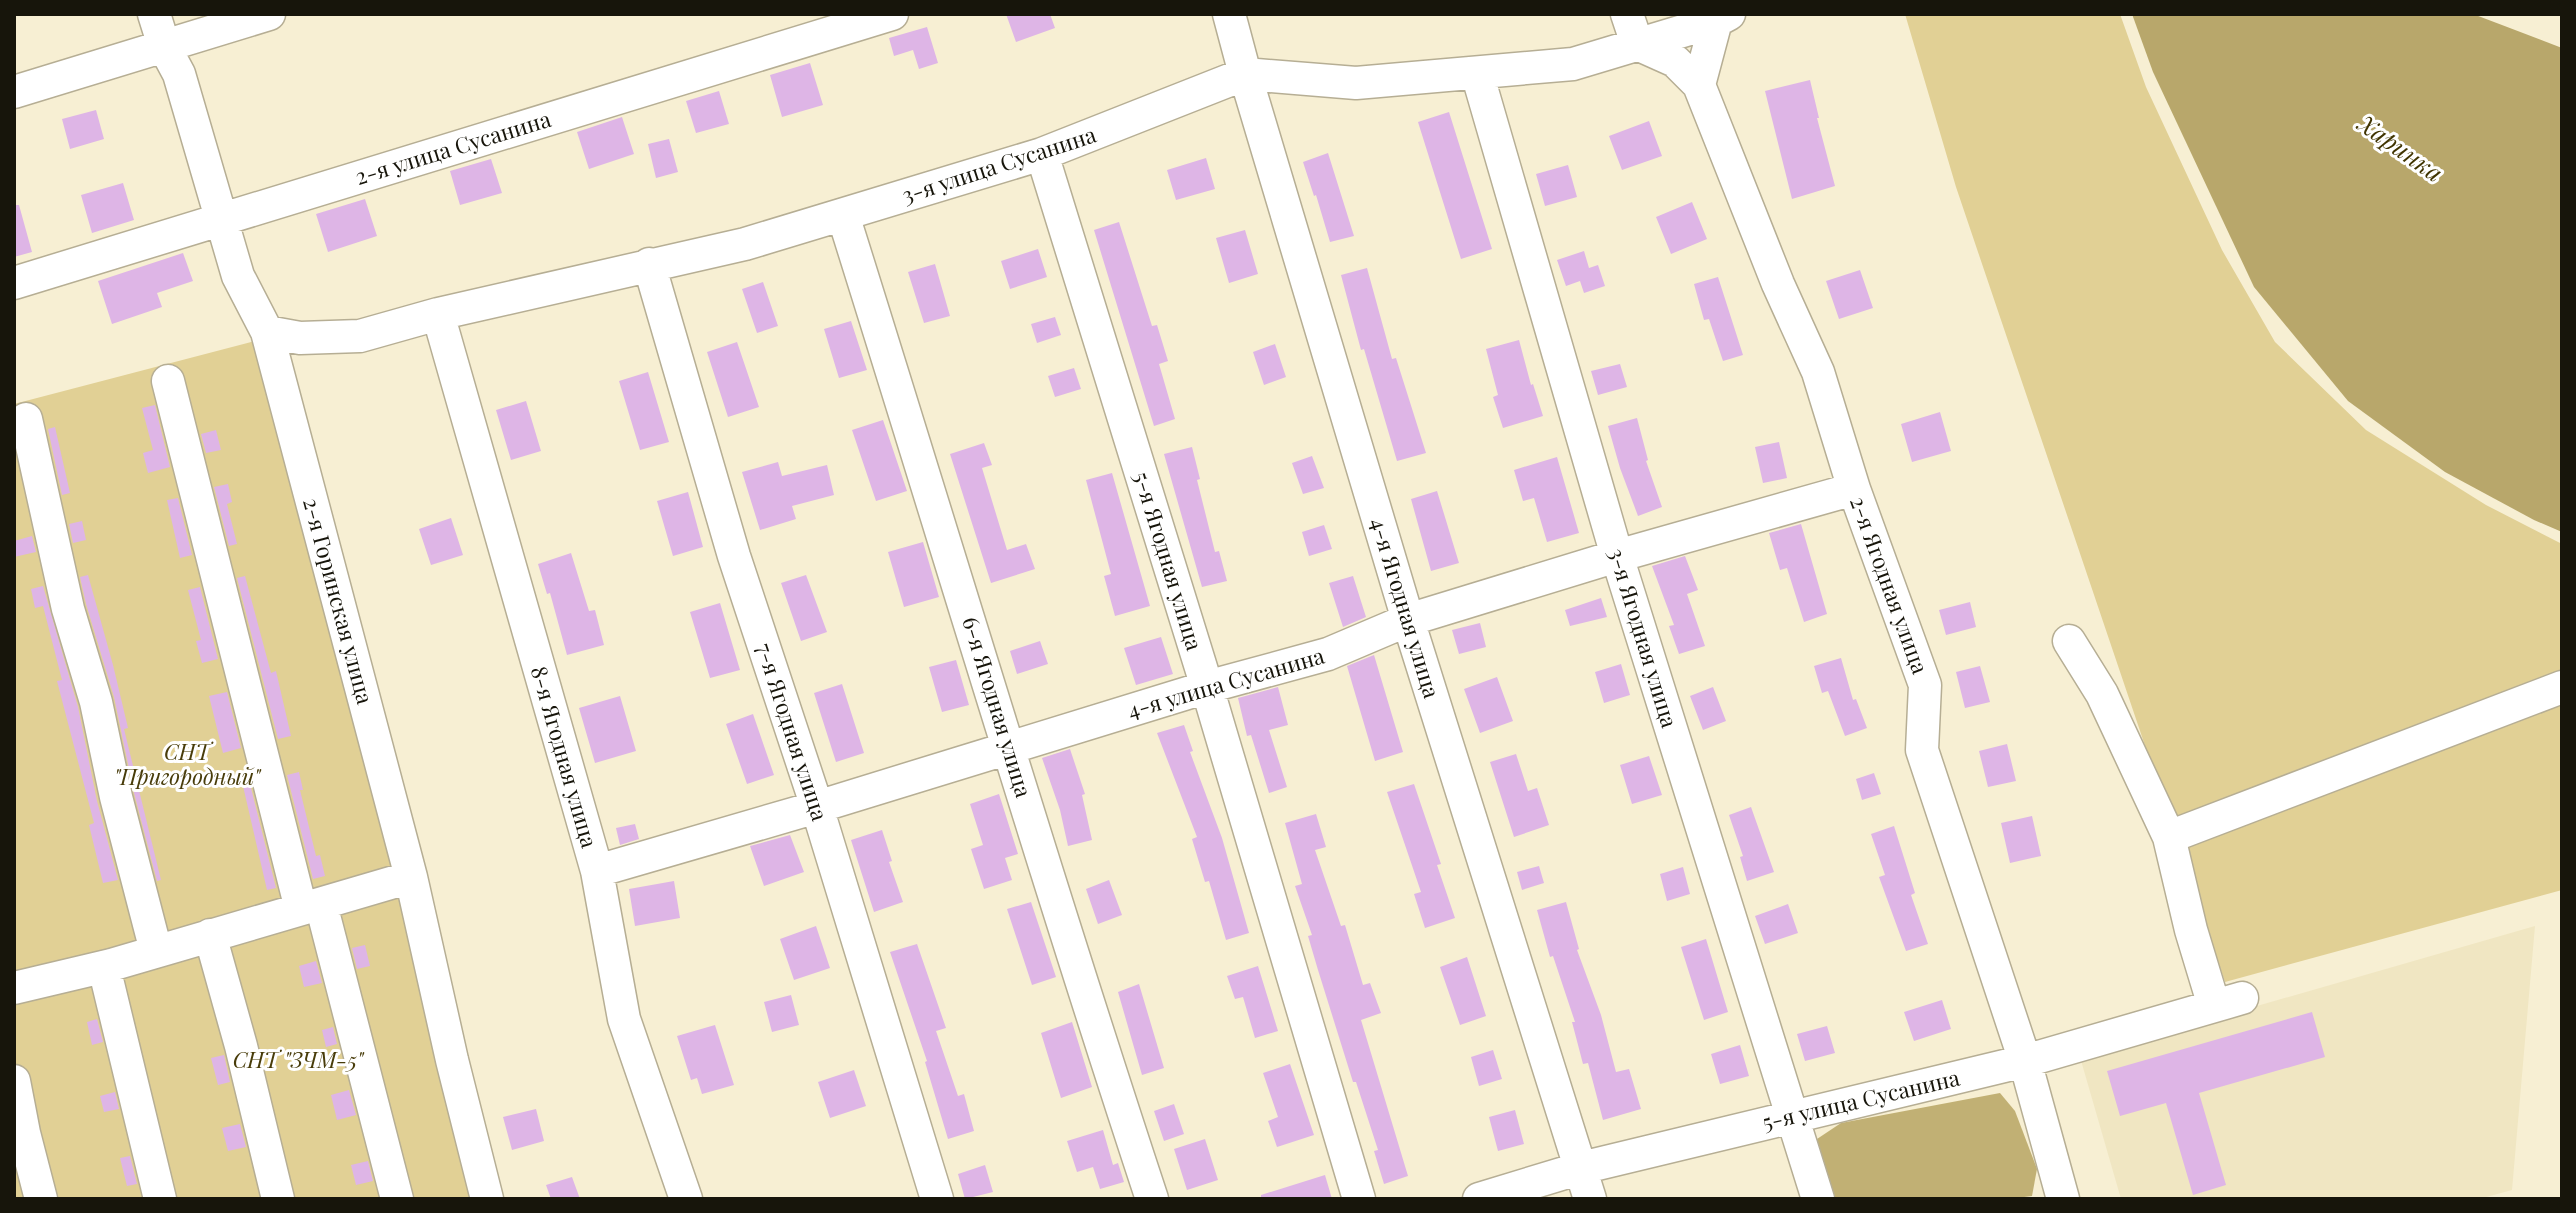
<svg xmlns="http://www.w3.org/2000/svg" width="2576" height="1213" font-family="'Playfair Display',serif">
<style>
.built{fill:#f0e6c2}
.green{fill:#e1d095}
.forest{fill:#c1b074}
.water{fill:#b8a76b}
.building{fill:#deb5e6}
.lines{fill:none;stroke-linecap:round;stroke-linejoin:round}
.minor-casing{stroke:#b6ae94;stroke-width:35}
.minor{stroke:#fff;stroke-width:32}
.labels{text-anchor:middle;stroke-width:6;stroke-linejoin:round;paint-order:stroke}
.street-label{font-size:22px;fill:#17150b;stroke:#fff}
.park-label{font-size:22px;font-style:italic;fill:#483c0a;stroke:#fff}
.water-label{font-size:24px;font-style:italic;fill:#403401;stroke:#fff}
</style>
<rect width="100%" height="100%" fill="#f7efd3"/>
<!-- built -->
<path class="built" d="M2535 926 2512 1190 2479 1199H2121L2080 1057Z"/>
<!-- green -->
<path class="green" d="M1905 14H2120L2146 87 2222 250 2275 342 2366 430 2486 505 2562 544V890L2225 982 1956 187Z
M259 340 476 1199H14V404Z"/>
<!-- forest -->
<path class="forest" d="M2000 1093 2015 1111 2037 1169 2032 1196 2009 1199H1832L1817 1139 1841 1123Z"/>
<!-- water -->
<path class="water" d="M2132 14H2473L2562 48V532L2534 520 2445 472 2348 401 2254 287 2153 72Z"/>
<!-- building -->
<path class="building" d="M1006 14H1050L1055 28 1016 42Z
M927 27 938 63 919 69 913 50 894 56 889 38Z
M810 63 823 105 782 117 770 75Z
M1810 80 1819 118H1817L1835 186 1792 199 1765 91Z
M719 91 729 124 696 133 686 101Z
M96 110 104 139 70 149 62 119Z
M1449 112 1492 249 1461 259 1418 122Z
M622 117 634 154 589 169 577 132Z
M1649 121 1662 156 1622 170 1609 136Z
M669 139 678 172 656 178 648 144Z
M1328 153 1354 236 1330 242 1316 195 1314 196 1303 162Z
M1206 158 1215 189 1176 200 1167 170Z
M491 159 502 193 460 205 450 171Z
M1568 165 1577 197 1545 206 1536 174Z
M123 183 134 220 92 233 81 195Z
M365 199 377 236 328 252 316 214Z
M1692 202 1707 239 1671 254 1656 217Z
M14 205H19L32 252 14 257Z
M1119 222 1152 326 1157 325 1168 361 1159 364 1175 419 1154 426 1094 230Z
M1245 230 1258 274 1229 283 1216 238Z
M1038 249 1047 277 1010 289 1001 261Z
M1584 251 1589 268 1598 265 1605 286 1584 293 1580 281 1566 286 1557 260Z
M183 253 193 281 157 293 162 307 112 324 98 281Z
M935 264 950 316 924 323 908 272Z
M1367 268 1392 359 1396 358 1426 453 1397 461 1364 349 1361 350 1341 275Z
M1860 270 1873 308 1839 319 1826 281Z
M1718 277 1743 355 1723 361 1709 319 1704 320 1694 284Z
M763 282 778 326 757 333 742 289Z
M1055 317 1061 335 1037 343 1031 324Z
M851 321 867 370 839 378 824 329Z
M1519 340 1531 385 1533 384 1543 416 1503 428 1493 397 1498 395 1486 349Z
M737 342 759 407 728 417 707 352Z
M1275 344 1286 377 1264 385 1253 352Z
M1620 364 1627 387 1598 395 1591 371Z
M1074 368 1081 389 1055 397 1048 376Z
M648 372 669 442 640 450 619 381Z
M526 401 541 451 511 460 496 410Z
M155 405 170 467 148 473 143 453 153 450 142 408Z
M1940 412 1951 451 1912 462 1901 424Z
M1637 418 1648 460 1646 461 1662 507 1638 516 1620 468 1608 426Z
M883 420 907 491 876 501 852 430Z
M55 427 70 493 62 495 48 429Z
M216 430 221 450 206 453 201 434Z
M1779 442 1787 478 1763 483 1755 447Z
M984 443 992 465 982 468 1007 550 1026 544 1035 569 991 583 950 454Z
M1192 447 1200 479 1197 480 1215 552 1219 551 1227 581 1202 587 1164 454Z
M1312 456 1324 488 1303 494 1292 463Z
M1557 457 1579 533 1547 542 1534 498 1523 501 1514 470Z
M778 462 782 476 827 465 834 495 792 506 796 519 760 530 742 472Z
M1112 473 1150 606 1115 616 1104 576 1111 574 1086 480Z
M228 484 232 502 227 504 237 544 229 546 214 487Z
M1437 491 1459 563 1431 571 1411 499Z
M688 492 703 547 673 556 657 501Z
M178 498 192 555 180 558 167 500Z
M451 518 463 555 431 565 419 529Z
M82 521 86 540 73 543 69 524Z
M1801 524 1827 614 1804 622 1787 568 1780 570 1769 533Z
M1324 525 1332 549 1309 556 1302 532Z
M32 536 36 552 14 557V541Z
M923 542 939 597 904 607 888 552Z
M571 553 589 611 595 610 604 645 567 655 550 593 547 594 538 564Z
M1685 556 1698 590 1687 594 1705 646 1679 654 1669 626 1674 625 1652 566Z
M88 575 113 665 128 728 124 729 161 880 157 881 134 793 114 697 86 604 80 577Z
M806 575 827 632 801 641 781 583Z
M245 576 271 673 276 671 291 736 278 739 237 578Z
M1353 576 1366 617 1343 627 1329 583Z
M43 586 78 707 97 801 118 880 103 883 89 825 94 823 57 681 62 680 43 606 35 608 31 589Z
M200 587 218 659 202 663 196 641 201 640 188 590Z
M1601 598 1607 617 1570 626 1565 610Z
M1970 602 1976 627 1946 635 1939 610Z
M720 603 740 670 710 678 690 612Z
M1480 623 1486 647 1459 654 1452 630Z
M1161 637 1173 674 1136 685 1124 648Z
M1040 641 1048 664 1017 674 1010 651Z
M1374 655 1403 752 1375 761 1347 666Z
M1841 658 1853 700 1856 699 1867 728 1845 736 1828 691 1822 693 1814 666Z
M956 660 969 705 942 712 929 667Z
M1621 664 1630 695 1604 703 1595 672Z
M1980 666 1990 702 1965 708 1956 672Z
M1497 677 1513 721 1480 733 1464 689Z
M842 684 864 753 836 762 814 693Z
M1278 687 1288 725 1269 730 1287 787 1269 793 1251 735 1247 736 1238 698Z
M1713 687 1726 721 1703 730 1690 696Z
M227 692 241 748 223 753 209 696Z
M620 696 636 751 595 763 579 708Z
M753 714 774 775 747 784 726 724Z
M1184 725 1193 751 1190 752 1222 838 1249 933 1226 940 1209 881 1205 882 1192 839 1197 837 1157 733Z
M2007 744 2016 781 1988 787 1979 751Z
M1070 749 1085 794 1082 795 1092 840 1068 846 1060 810 1042 758Z
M1516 754 1528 791 1537 788 1549 825 1514 837 1490 762Z
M1649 756 1662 795 1632 804 1620 765Z
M299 772 303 790H300L316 856 320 855 325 876 313 879 287 775Z
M1874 773 1881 794 1862 800 1856 779Z
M250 784 276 888 267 890 243 786Z
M1414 784 1441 864 1437 865 1455 918 1425 928 1414 894 1421 892 1387 792Z
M999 794 1018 854 1005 858 1012 880 984 889 971 849 983 845 970 804Z
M1751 807 1774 872 1747 881 1740 857 1743 856 1729 815Z
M1316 814 1326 847 1315 850 1341 926 1345 925 1363 985 1370 983 1381 1013 1361 1020 1408 1176 1384 1184 1374 1151 1378 1150 1356 1082H1353L1318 970 1308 936 1312 935 1295 886 1302 884 1285 823Z
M2032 816 2041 856 2010 863 2001 823Z
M635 824 639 839 620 845 616 828Z
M1894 826 1915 893 1911 895 1928 944 1906 951 1879 877 1885 875 1871 834Z
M882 830 892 861 889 862 903 902 874 912 851 840Z
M790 835 804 872 764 886 750 846Z
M1539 866 1544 883 1522 890 1517 872Z
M1683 867 1690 894 1667 901 1660 874Z
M1109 880 1122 915 1098 924 1086 889Z
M674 881 680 918 635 926 629 889Z
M1031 902 1056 977 1032 985 1007 909Z
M1566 902 1579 949 1577 950 1601 1015 1616 1072 1629 1069 1641 1109 1603 1120 1588 1063 1583 1064 1572 1022H1575L1553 956 1550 957 1537 910Z
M1788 904 1798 933 1765 944 1755 916Z
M816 926 830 968 794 980 780 939Z
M1706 939 1728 1012 1704 1020 1681 947Z
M917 944 946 1028 936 1031 958 1096 964 1094 974 1131 948 1139 925 1062 927 1061 890 952Z
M365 945 370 966 357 969 352 948Z
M1467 957 1486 1016 1460 1025 1440 967Z
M316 961 322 983 304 987 299 966Z
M1258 966 1278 1031 1255 1038 1243 997 1235 999 1227 976Z
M1139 984 1164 1068 1142 1075 1118 992Z
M791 995 799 1025 772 1032 764 1002Z
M1942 1000 1951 1029 1914 1041 1904 1012Z
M2312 1012 2325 1057 2199 1093 2226 1185 2193 1195 2166 1103 2120 1116 2107 1071Z
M97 1019 103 1042 92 1045 87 1022Z
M1072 1022 1092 1087 1061 1098 1041 1033Z
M715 1025 734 1085 702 1094 697 1078 691 1080 677 1036Z
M1827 1026 1835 1053 1805 1061 1797 1034Z
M333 1027 337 1044 326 1047 322 1030Z
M1740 1045 1749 1076 1720 1084 1711 1054Z
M1493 1050 1502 1079 1479 1086 1471 1057Z
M224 1055 230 1082 218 1085 211 1058Z
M1290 1064 1314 1135 1277 1147 1268 1121 1278 1117 1263 1073Z
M854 1070 866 1106 830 1118 818 1082Z
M349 1090 356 1115 337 1120 331 1095Z
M115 1092 119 1109 104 1112 100 1096Z
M1174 1104 1184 1134 1164 1141 1154 1111Z
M536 1109 544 1141 512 1150 503 1117Z
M1515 1110 1524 1144 1498 1151 1489 1117Z
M240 1124 246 1147 228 1151 222 1128Z
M1103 1130 1113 1165 1118 1163 1124 1182 1100 1189 1093 1167 1077 1172 1067 1141Z
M1205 1139 1218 1180 1187 1190 1174 1149Z
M130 1156 137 1184 127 1186 120 1158Z
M368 1161 373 1181 356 1185 351 1165Z
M985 1165 993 1192 965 1199 958 1174Z
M1325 1175 1332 1199H1261V1195Z
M572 1177 580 1199H551L546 1185Z"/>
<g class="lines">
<!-- minor casing -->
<g class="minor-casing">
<path id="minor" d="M154 14 164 46 179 74 238 276 267 332 411 877 452 1060 487 1199
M1229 14 1245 74 1408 620 1590 1199
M1627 14 1637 44 1675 61 1699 85 1778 284 1818 372 1854 489 1925 685 1922 750 2025 1061 2063 1199
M1477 73 1617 556 1818 1199
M1699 85 1716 21
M14 92 269 14
M1042 154 1207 687 1359 1199
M843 215C946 543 1044 872 1152 1199
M649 264 734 556 817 807 937 1199
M14 283 892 14
M438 314 597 871 624 1019 686 1199
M267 332 300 338 360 336 438 314 745 244 1042 154 1245 74 1356 83 1573 64 1716 21 1729 14
M168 381 301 909
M26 419 68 609 96 702 116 797 156 951
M2069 641 2102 694 2169 837 2191 930 2214 1006
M2169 837 2562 687
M597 871 817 807 1207 687 1328 654 1408 620 1617 556 1854 489
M321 904 397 1199
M210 935 241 1046 278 1199
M104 967 160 1199
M14 988 111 965 411 877
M14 1081 24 1133 41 1199
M1479 1199 1581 1168 2025 1061 2242 998"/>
</g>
<!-- minor -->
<use href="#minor" class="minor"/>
</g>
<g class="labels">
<!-- street labels -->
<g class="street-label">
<text transform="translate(453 148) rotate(-17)" y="8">2-я улица Сусанина</text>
<text transform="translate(999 165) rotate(-18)" y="8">3-я улица Сусанина</text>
<text transform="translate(1168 561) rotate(73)" y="8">5-я Ягодная улица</text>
<text transform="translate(1889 585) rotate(70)" y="8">2-я Ягодная улица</text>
<text transform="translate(338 601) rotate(75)" y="8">2-я Горинская улица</text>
<text transform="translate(1405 608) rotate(73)" y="8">4-я Ягодная улица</text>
<text transform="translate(1643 638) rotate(73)" y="8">3-я Ягодная улица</text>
<text transform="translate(1226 683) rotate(-16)" y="8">4-я улица Сусанина</text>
<text transform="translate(997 707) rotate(73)" y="8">6-я Ягодная улица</text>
<text transform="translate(792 732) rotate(72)" y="8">7-я Ягодная улица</text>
<text transform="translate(564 757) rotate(74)" y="8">8-я Ягодная улица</text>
<text transform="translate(1861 1100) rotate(-13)" y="8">5-я улица Сусанина</text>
</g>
<!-- park labels -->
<g class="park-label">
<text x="187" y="760">СНТ<tspan x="187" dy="25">"Пригородный"</tspan></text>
<text x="298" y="1068">СНТ "ЗЧМ-5"</text>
</g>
<!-- water labels -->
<g class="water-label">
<text transform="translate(2400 149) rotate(35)" y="8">Харинка</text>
</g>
</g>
<!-- border -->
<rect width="2576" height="1213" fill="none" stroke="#17150b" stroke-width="32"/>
</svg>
